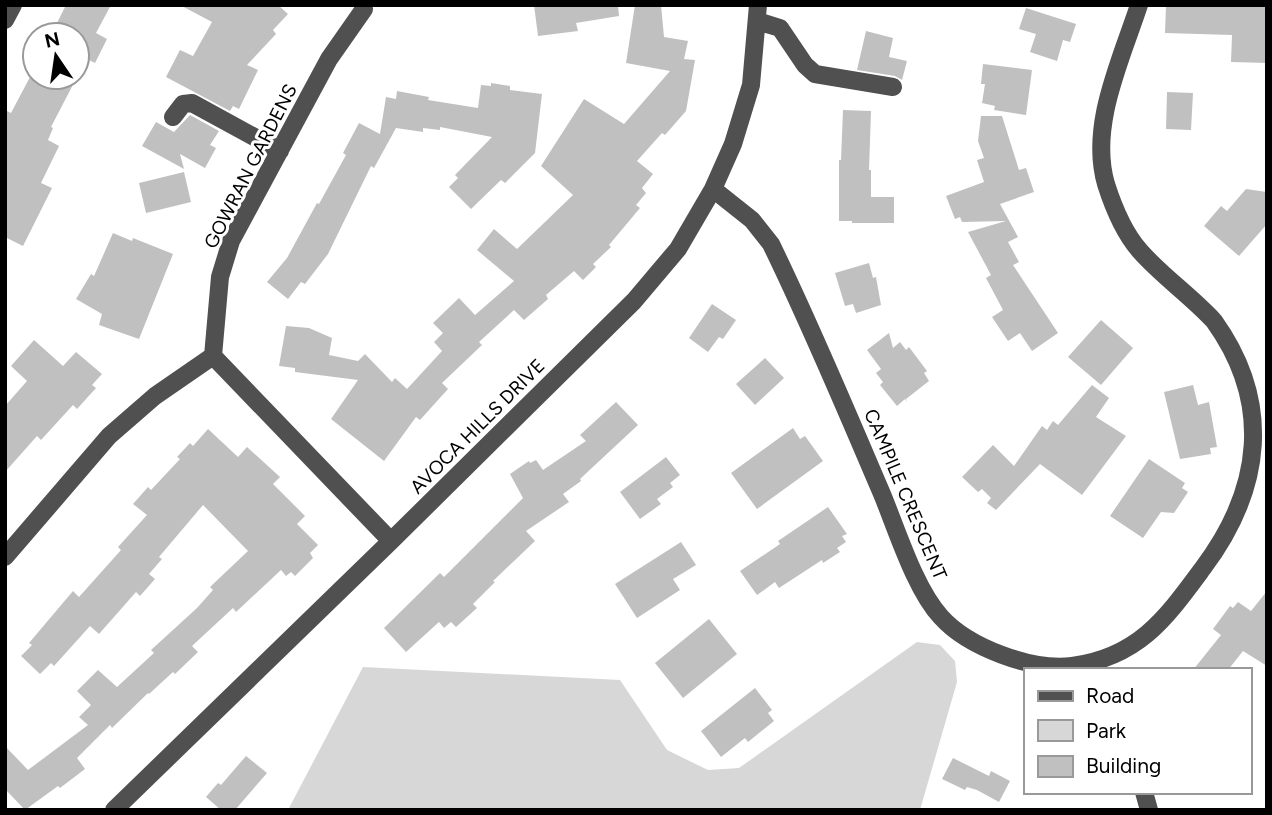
<svg xmlns="http://www.w3.org/2000/svg" width="1272" height="815" font-family="Figtree,sans-serif">
<style>
.green{fill:#d7d7d7}
.building{fill:#c0c0c0}
.lines{fill:none;stroke-linecap:round;stroke-linejoin:round}
.minor{stroke:#505050;stroke-width:18}
.labels{text-anchor:middle;stroke-width:6;stroke-linejoin:round;paint-order:stroke}
.street-label{font-size:19px;fill:#000;stroke:#fff}
</style>
<rect width="100%" height="100%" fill="#fff"/>
<!-- green -->
<path class="green" d="M917 642 940 645 955 661 957 682 920 810H288L363 667 620 680 667 750 708 770 739 768Z"/>
<!-- building -->
<path class="building" d="M66 5H111L96 33 107 39 95 63 83 57 77 68V35H71L55 27Z
M180 5H278L288 14 273 30 276 34 247 65 258 70 239 109 233 106 230 111 166 77 180 50 193 56 212 22Z
M534 5H618L619 16 576 23 578 31 538 36Z
M635 5H661L664 37 688 41 684 59 695 60 686 111 665 135 662 133 637 161 653 174 642 188 646 193 636 205 640 208 609 245 611 247 593 264 596 267 583 280 574 271 546 295 548 299 524 320 514 310 479 342 482 345 442 383 448 389 420 420 416 417 384 461 331 419 358 380 295 372V368L279 366 286 326 309 328 332 338 329 355 358 361 365 354 392 382 395 378 407 389 442 351 434 342 443 333 433 323 459 298 475 315 514 281 477 250 494 229 517 249 573 195 541 166 584 99 624 124 670 71 626 63Z
M1166 5 1267 6V63L1231 62 1232 35 1165 33Z
M1026 8 1076 24 1070 42 1063 40 1057 61 1030 52 1036 34 1019 29Z
M866 31 893 38 889 57 907 61 902 80 895 76 857 70Z
M983 64 1032 70 1026 115 994 110 995 106 982 103 985 84H981Z
M30 77H77L51 127 53 128 48 140 59 146 41 183 52 188 23 246 5 237V110L11 113Z
M491 83 510 86V90L542 94 535 153 505 183 501 180 471 209 449 187 458 178 455 175 492 137 440 127V130L423 128V132L396 128 374 168 371 166 328 254 305 284 301 282 288 299 267 282 287 258 317 203 319 204 346 155 343 153 359 123 380 134 386 97 396 99 397 91 429 97 428 100 478 108 481 85 491 86Z
M1167 92 1193 93 1191 130 1166 129Z
M843 110 871 111 869 170H871V197H894V223H852V221H839V160H841Z
M190 115 219 131 210 145 216 148 205 168 180 154 184 169 142 146 156 122 174 132Z
M981 116H1002L1019 170 1026 168 1034 192 1000 204 1018 237 1008 242 1019 262 1013 265 1058 333 1032 351 1020 333 1008 341 992 317 1003 310 986 278 991 275 968 232 1006 221 962 222 960 217 955 219 946 196 984 182 977 160 984 158 978 141Z
M184 172 191 202 146 213 139 183Z
M1246 189 1267 192V224L1239 256 1204 226 1221 206 1227 211Z
M113 233 132 241 133 238 173 254 139 339 99 325 102 314 76 299 91 274 94 276Z
M869 263 873 278 876 277 881 305 856 313 853 304 845 306 835 273Z
M712 304 736 320 723 339 719 337 708 352 689 338Z
M1101 320 1133 348 1101 385 1068 357Z
M889 333 893 348 900 342 906 350 909 347 927 371 924 373 929 381 906 399 907 402 905 399 897 406 880 385 883 382 876 373 881 369 867 350Z
M34 340 63 366 76 352 102 374 92 385 96 388 77 409 73 405 41 440 37 436 5 472V406L27 381 11 366Z
M765 358 784 378 755 405 736 384Z
M1092 385 1109 398 1096 417 1126 436 1082 495 1040 464 996 510 987 503 991 498 982 489 978 492 962 477 993 445 1014 466 1042 426 1047 430 1053 421 1058 425Z
M1193 385 1198 405 1209 402 1217 447 1210 448 1211 454 1180 459 1164 392Z
M616 402 638 425 580 479 581 481 563 494 569 502 526 531 535 541 493 581 495 582 473 604 477 608 456 627 451 622 444 628 439 622 406 652 384 628 440 573 444 577 523 498 510 474 529 461 530 463 536 460 543 470 586 441 580 435Z
M793 428 800 439 805 436 823 461 757 509 731 473Z
M208 429 238 457 247 447 280 477 273 484 305 516 297 524 318 545 310 553 313 558 295 576 291 572 286 576 281 570 236 612 233 608 192 646 198 652 175 674 173 672 149 694 148 693 112 728 110 725 77 758 85 769 60 788 58 786 25 810 5 789V746L28 770 88 725 79 717 91 705 77 691 98 670 117 687 154 653 151 650 197 608 213 590 210 587 248 551 203 505 159 557 162 559 149 574 155 579 140 596 136 592 99 634 90 626 54 666 51 663 40 674 21 656 32 645 29 643 73 591 79 597 121 550 118 547 147 515 133 504 148 487 151 490 180 459 177 457 190 443 193 446Z
M666 457 680 475 670 483 673 487 657 499 661 504 640 519 620 492Z
M1149 459 1185 483 1182 488 1188 492 1174 513 1161 512 1143 538 1110 516Z
M828 507 847 534 842 536 846 542 837 548 840 552 823 563 822 560 779 588 775 582 757 595 740 571 780 544 778 541Z
M681 542 696 565 673 579 680 590 637 618 615 584Z
M1267 591V666L1243 651 1228 670H1193L1221 635 1213 629 1230 606 1233 608 1238 602 1251 611Z
M709 619 737 654 683 698 655 663Z
M755 688 772 710 768 713 774 721 748 742 745 738 721 757 701 731Z
M246 756 267 773 235 810H221L206 797 218 783 221 785Z
M953 758 989 776 991 771 1010 781 999 802 977 790 967 787 965 790 942 779Z"/>
<g class="lines">
<!-- minor -->
<path class="minor" d="M364 9 329 59 231 241 220 277 213 356 391 541
M5 20 13 5
M757 21 780 28 805 65 815 74 893 87
M173 117 183 104 192 103 280 151
M713 189 752 220 771 244C811 326 846 410 882 494 897 530 915 589 941 617 968 647 1031 671 1072 666 1139 657 1166 618 1203 568 1263 488 1272 402 1214 321 1191 296 1162 276 1140 251 1124 233 1113 206 1106 184 1089 126 1121 60 1139 5
M5 557 109 436 155 396 213 356
M1144 792 1149 810
M114 810 391 541 634 301 678 249 713 189 733 144 751 85 758 5"/>
</g>
<g class="labels">
<!-- street labels -->
<g class="street-label">
<text transform="translate(250 166) rotate(-63)" y="7">GOWRAN GARDENS</text>
<text transform="translate(477 426) rotate(-45)" y="7">AVOCA HILLS DRIVE</text>
<text transform="translate(906 494) rotate(67)" y="7">CAMPILE CRESCENT</text>
</g>
</g>
<!-- border -->
<rect width="1272" height="815" fill="none" stroke="#000000" stroke-width="14"/>
<!-- legend -->
<rect x="1024" y="668" width="228" height="126" fill="#ffffff" stroke="#999999" stroke-width="2"/>
<rect x="1038" y="691" width="35" height="10" fill="#505050" stroke="#999999" stroke-width="2"/>
<text x="1086" y="703" font-size="21" fill="#000000">Road</text>
<rect x="1038" y="720" width="35" height="21" fill="#d7d7d7" stroke="#999999" stroke-width="2"/>
<text x="1086" y="738" font-size="21" fill="#000000">Park</text>
<rect x="1038" y="756" width="35" height="21" fill="#c0c0c0" stroke="#999999" stroke-width="2"/>
<text x="1086" y="773" font-size="21" fill="#000000">Building</text>
<!-- north arrow -->
<g transform="translate(56 56) rotate(347)"><circle r="33" fill="#ffffff" stroke="#999999" stroke-width="2"/>
<path d="M0-5L12 26L0 18L-12 26Z" fill="#000000"/>
<text y="-10" font-size="19" font-weight="bold" text-anchor="middle" fill="#000000">N</text>
</g>
</svg>
